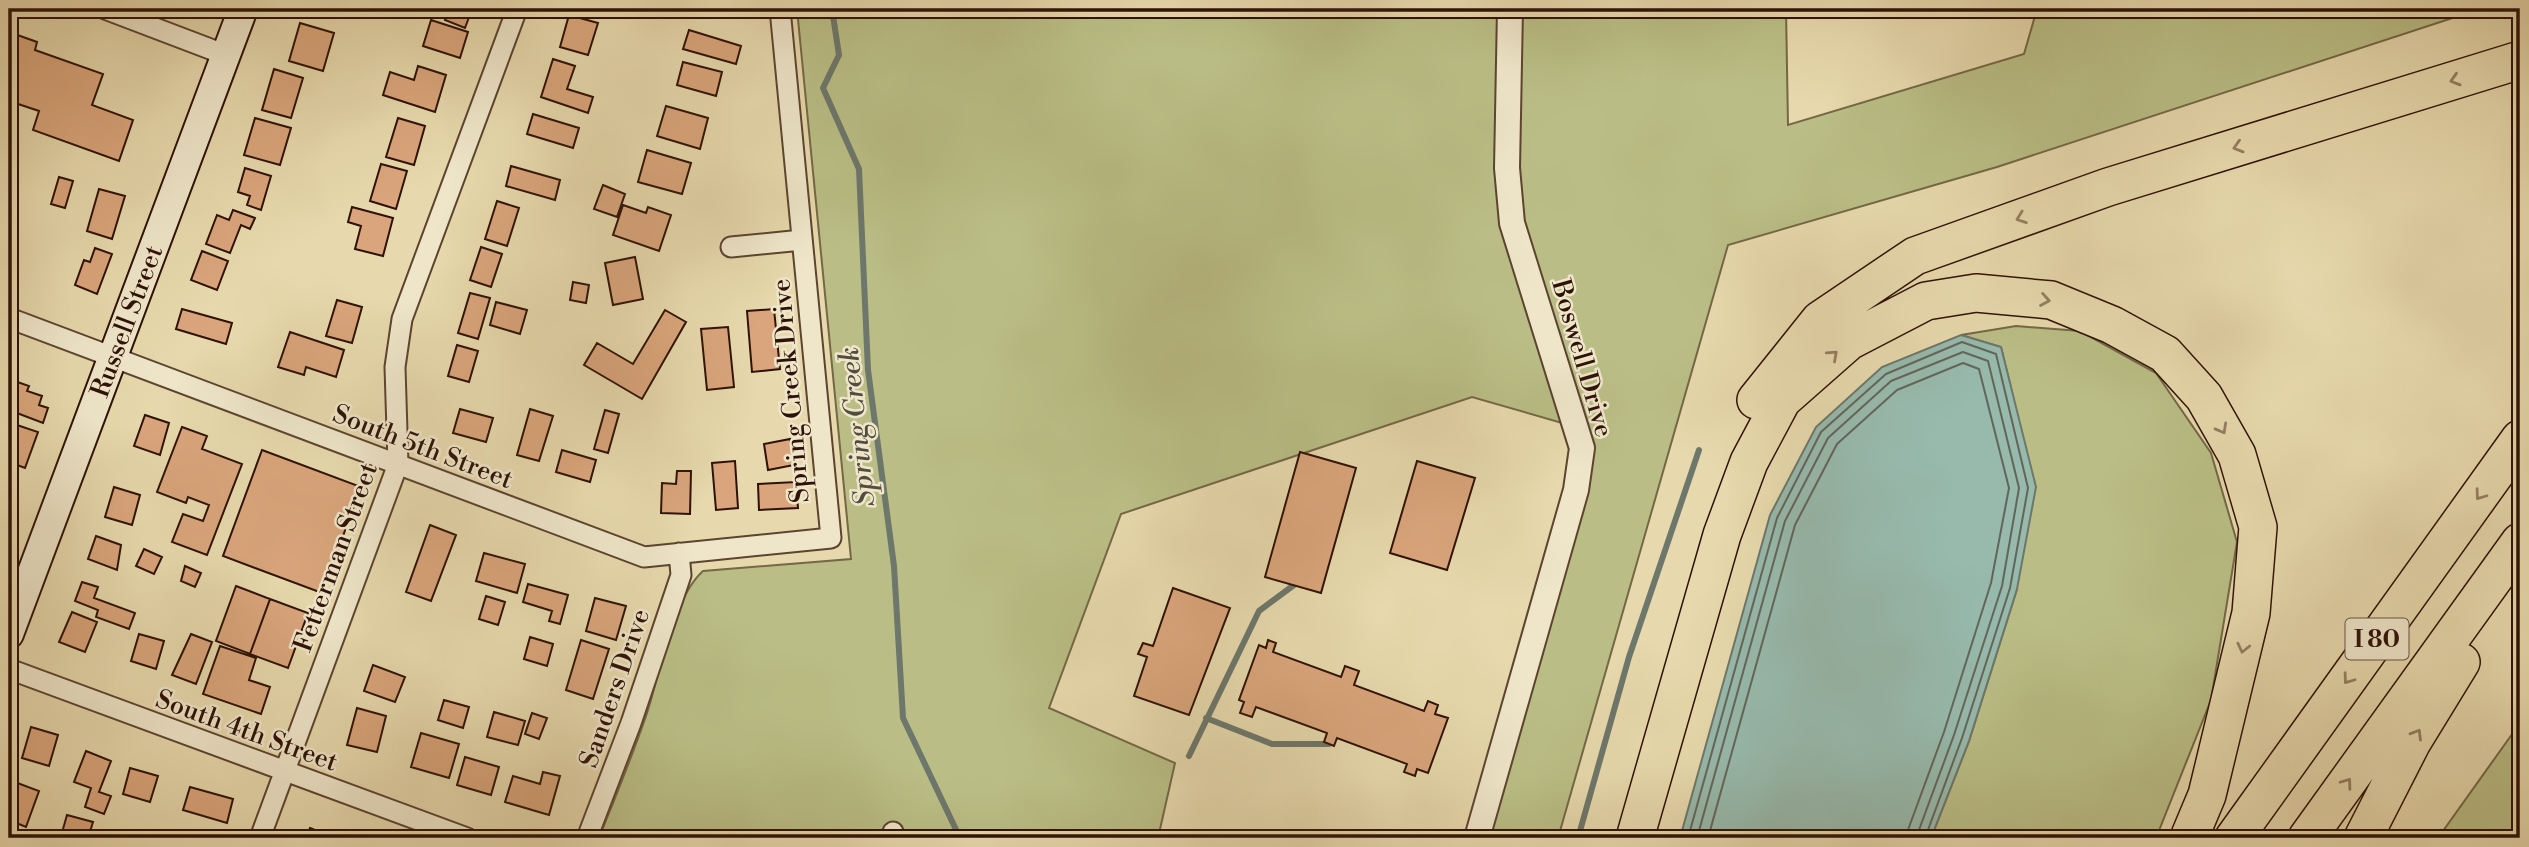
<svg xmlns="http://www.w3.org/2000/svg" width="2529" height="847" font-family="'Libre Bodoni',serif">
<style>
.green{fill:#babe86;stroke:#746846;stroke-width:2}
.water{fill:#97baad;stroke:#6d776b;stroke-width:2}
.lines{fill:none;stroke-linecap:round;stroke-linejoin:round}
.shore{stroke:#62665a;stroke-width:2}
.stream{stroke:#6d776b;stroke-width:6}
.building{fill:#daa57c;stroke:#2e1207;stroke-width:2}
.minor-casing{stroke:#5c4430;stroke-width:23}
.tertiary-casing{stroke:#5c4430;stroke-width:28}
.secondary-casing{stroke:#2e1207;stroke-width:32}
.motorway-casing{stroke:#2e1207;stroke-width:40}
.minor{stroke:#efe6ca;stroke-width:19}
.tertiary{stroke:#efe6ca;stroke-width:24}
.secondary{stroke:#efe6ca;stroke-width:28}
.motorway{stroke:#e7d9ad;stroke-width:37}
.oneway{stroke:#947f62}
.labels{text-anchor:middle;stroke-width:5;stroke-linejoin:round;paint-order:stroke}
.shield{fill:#efe6ca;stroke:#685242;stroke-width:2}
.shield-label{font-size:24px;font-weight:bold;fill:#2e1207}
.street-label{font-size:26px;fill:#2e1207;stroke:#efe6ca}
.water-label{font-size:28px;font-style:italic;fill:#534d41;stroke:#efe6ca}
</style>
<rect width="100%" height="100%" fill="#e7d9ad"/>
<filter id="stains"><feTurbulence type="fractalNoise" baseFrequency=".00286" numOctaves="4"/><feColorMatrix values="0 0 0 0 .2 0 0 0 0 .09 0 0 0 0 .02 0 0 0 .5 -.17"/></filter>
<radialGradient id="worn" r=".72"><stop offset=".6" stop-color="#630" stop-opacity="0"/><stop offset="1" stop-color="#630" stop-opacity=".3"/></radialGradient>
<!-- green -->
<path class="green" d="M797 9H1786L1788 125 2024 54 2037 9H2480L1997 167 1728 245 1558 838H1477L1575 490 1576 427 1472 397 1121 514 1049 708 1175 763 1158 838H599C615 798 632 757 646 716 660 675 671 600 703 571L851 559Z
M2016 326 2080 331 2156 373 2211 453 2237 542 2211 700 2156 838H1931L1969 741 2017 589 2014 401 2001 347 1961 335Z
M2520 723V838H2438Z"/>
<!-- water -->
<path class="water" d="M1961 335 2001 347 2036 487 2017 589 1969 741 1931 838H1680L1770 515 1816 427 1882 367Z"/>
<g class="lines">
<!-- shore -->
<path class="shore" d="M1688 838 1777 518 1821 432 1886 374 1962 342 1996 354 2028 488 2010 588 1962 738 1925 838
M1697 838 1785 521 1828 438 1891 381 1963 352 1988 361 2019 488 2002 586 1954 735 1916 838
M1708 838 1795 525 1837 444 1897 390 1963 363 1979 369 2009 488 1991 583 1944 732 1905 838"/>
<!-- stream -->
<path class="stream" d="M832 9 839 55 823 88 859 169 868 370 894 566 903 718 960 838
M1206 718 1272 744H1329
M1189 756 1259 611 1294 585
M1578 838 1629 657 1699 450"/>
</g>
<!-- building -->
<path class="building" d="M307 9H329L327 15Z
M449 9H472L465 28 445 20Z
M569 15 598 23 588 55 560 47Z
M431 20 468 32 460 58 423 46Z
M300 23 334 33 323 71 289 61Z
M689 30 741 46 736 64 683 49Z
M9 32 37 42 35 50 103 74 92 105 133 120 119 161 33 130 39 111 9 101Z
M553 59 575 66 567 89 593 97 588 113 541 97Z
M683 62 722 72 716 96 677 85Z
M418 66 446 75 435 112 383 95 390 72 414 80Z
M274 69 303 78 291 118 262 110Z
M666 106 708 118 700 149 657 136Z
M533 114 579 128 573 148 527 134Z
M255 118 291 128 280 165 244 155Z
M398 118 425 126 414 165 386 157Z
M647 150 691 163 682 194 638 182Z
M381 164 407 171 396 209 370 201Z
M511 166 560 180 555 200 506 186Z
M245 168 271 176 261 210 247 205 250 196 238 192Z
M59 177 73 181 65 208 51 204Z
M603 185 625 194 617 217 594 209Z
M99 189 125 196 112 239 87 231Z
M497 201 519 208 507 246 485 239Z
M623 205 646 213 648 207 671 215 659 251 613 235Z
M352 207 393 218 383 256 355 249 361 226 348 222Z
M233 210 255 218 250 229 241 225 230 253 206 244 217 215 229 220Z
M481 247 502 254 491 287 470 280Z
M95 248 112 254 97 294 75 285 84 260 90 262Z
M202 251 228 261 217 290 191 280Z
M635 257 643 299 613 305 605 263Z
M573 282 589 285 586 303 570 300Z
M470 293 490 298 478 339 458 333Z
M337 300 362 307 352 343 326 336Z
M496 302 527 310 520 334 490 325Z
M182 309 232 323 226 344 176 329Z
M774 309 780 369 752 372 747 311Z
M665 310 686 322 642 399 584 365 597 343 633 364Z
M728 327 734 387 707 390 701 329Z
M290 332 344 350 336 377 306 367 304 375 278 367Z
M457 345 478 351 469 382 448 376Z
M9 379 29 386 27 391 42 396 39 405 48 408 43 423 9 410Z
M460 409 493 418 486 442 453 433Z
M530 409 553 416 539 461 517 455Z
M605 410 619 414 608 453 594 449Z
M145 415 169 423 160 455 134 446Z
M14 424 38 432 25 468 9 462V439Z
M182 427 207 436 202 449 242 464 207 555 172 542 183 514 203 521 209 505 188 497 186 503 157 492Z
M790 439 794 465 768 470 764 444Z
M262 450 361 487 322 593 223 556Z
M562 450 596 460 590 482 556 472Z
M1300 452 1356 468 1321 593 1265 577Z
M735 461 738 508 716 510 712 463Z
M1417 461 1475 478 1447 570 1390 553Z
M677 471H691L690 514 661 513 662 483 676 484Z
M796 482 798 508 759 510 758 484Z
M114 487 140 495 132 525 105 517Z
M430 525 456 535 431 601 406 592Z
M96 536 121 545 117 570 88 559Z
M144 549 162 557 154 574 136 566Z
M484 553 525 564 517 593 476 581Z
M185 566 201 573 195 587 181 581Z
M82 582 98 587 94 598 135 613 129 629 96 617 98 610 75 601Z
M528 584 568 595 560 624 549 621 552 611 523 602Z
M236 586 270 599 250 654 216 641Z
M1173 588 1230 608 1189 715 1134 696 1147 657 1138 654 1143 643 1153 646Z
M486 596 505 602 498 625 479 619Z
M595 598 626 606 616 640 586 631Z
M270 599 308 613 288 668 250 654Z
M72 612 97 622 85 652 59 642Z
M139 634 164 641 156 669 131 661Z
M191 634 212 642 196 684 172 675Z
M530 637 553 644 547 666 524 659Z
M581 640 609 649 593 699 566 690Z
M1268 640 1276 643 1273 652 1341 677 1345 666 1359 671 1354 685 1424 711 1428 701 1438 705 1435 714 1448 718 1428 773 1417 769 1415 776 1404 772 1407 764 1337 738 1334 746 1324 742 1327 733 1256 707 1252 717 1240 713 1244 702 1239 700 1259 645 1266 648Z
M220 646 256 658 249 680 270 687 261 714 203 694Z
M373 665 405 677 395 702 364 691Z
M444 700 469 707 463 728 438 720Z
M357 708 386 716 377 752 347 745Z
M494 712 525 721 518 745 487 737Z
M532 713 547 718 539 739 525 734Z
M31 727 58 735 49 766 22 758Z
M421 733 459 744 449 778 411 767Z
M86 751 111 761 99 792 111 796 104 814 85 807 91 788 74 782Z
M465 757 499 767 491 795 457 785Z
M130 768 158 776 150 802 123 794Z
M543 772 560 776 549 815 505 802 513 776 540 784Z
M12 781 39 791 26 827 9 820V790Z
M190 787 233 799 227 823 183 810Z
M67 815 93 822 88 838 61 836Z
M310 828 330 836 329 838H306Z"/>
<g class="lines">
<!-- minor casing -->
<g class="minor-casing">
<path id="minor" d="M105 9 226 55
M731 247 802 240
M9 318 644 557 831 538 780 9
M9 669 467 838
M260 838 398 464 395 367 402 319 517 9
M587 838 631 723 681 575 679 553
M891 838 893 832"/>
</g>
<!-- tertiary casing -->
<g class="tertiary-casing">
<path id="tertiary" d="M1477 838 1576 490 1582 448 1512 223 1507 168 1510 9"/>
</g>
<!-- secondary casing -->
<g class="secondary-casing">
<g id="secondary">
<path id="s1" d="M9 634 243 9"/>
</g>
</g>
<!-- motorway casing -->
<g class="motorway-casing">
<path id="motorway" d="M1756 400 1820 320 1915 256 2108 187 2520 60
M1635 838 1722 535 1749 462 1782 400 1849 341 1926 301 1976 293 2051 300 2112 325 2165 354 2204 397 2237 455 2258 527 2251 613 2207 795 2189 838
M2234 838 2520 439
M2307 838 2520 542
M2363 838 2412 742 2461 662"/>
</g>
<!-- minor -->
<use href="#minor" class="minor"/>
<!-- tertiary -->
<use href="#tertiary" class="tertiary"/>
<!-- secondary -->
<use href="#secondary" class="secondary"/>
<!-- motorway -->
<use href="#motorway" class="motorway"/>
</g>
<!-- one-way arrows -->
<defs><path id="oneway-chevron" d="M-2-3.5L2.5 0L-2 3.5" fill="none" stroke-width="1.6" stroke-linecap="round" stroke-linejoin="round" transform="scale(1.75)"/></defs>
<g class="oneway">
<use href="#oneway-chevron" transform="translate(2455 80) rotate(163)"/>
<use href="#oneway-chevron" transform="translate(2238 147) rotate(163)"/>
<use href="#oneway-chevron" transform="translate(2021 218) rotate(160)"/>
<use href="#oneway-chevron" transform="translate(2045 300) rotate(10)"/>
<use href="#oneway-chevron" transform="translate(1833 355) rotate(-42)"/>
<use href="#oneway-chevron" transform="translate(2222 429) rotate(61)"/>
<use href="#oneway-chevron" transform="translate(2480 495) rotate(126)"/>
<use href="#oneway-chevron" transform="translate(2243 648) rotate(103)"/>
<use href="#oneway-chevron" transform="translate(2348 679) rotate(126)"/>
<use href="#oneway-chevron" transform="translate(2417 734) rotate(-59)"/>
<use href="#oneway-chevron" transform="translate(2347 783) rotate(-54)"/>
</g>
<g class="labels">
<!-- shield labels -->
<rect class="shield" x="2345.5" y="618.5" width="63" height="41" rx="5"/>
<g class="shield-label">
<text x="2377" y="647">I 80</text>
</g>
<!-- street labels -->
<g class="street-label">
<text dy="9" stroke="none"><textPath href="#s1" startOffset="334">Russell Street</textPath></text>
<text transform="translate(1583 358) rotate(74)" y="9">Boswell Drive</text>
<text transform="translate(790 391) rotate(-95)" y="9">Spring Creek Drive</text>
<text transform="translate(423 446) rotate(21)" y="9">South 5th Street</text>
<text transform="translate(335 557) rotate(-70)" y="9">Fetterman Street</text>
<text transform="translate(614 688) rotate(-71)" y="9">Sanders Drive</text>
<text transform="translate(247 730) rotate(20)" y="9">South 4th Street</text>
</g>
<!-- water labels -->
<g class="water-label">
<text transform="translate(856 427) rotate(-96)" y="10">Spring Creek</text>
</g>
</g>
<!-- margin -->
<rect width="2529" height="847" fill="none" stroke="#e7d9ad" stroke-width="35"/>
<rect x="10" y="10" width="2508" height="826" fill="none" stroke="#2e1207" stroke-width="3.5"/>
<rect x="18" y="18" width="2494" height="812" fill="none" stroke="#2e1207" stroke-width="2"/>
<rect width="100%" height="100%" filter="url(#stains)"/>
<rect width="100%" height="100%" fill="url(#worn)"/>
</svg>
